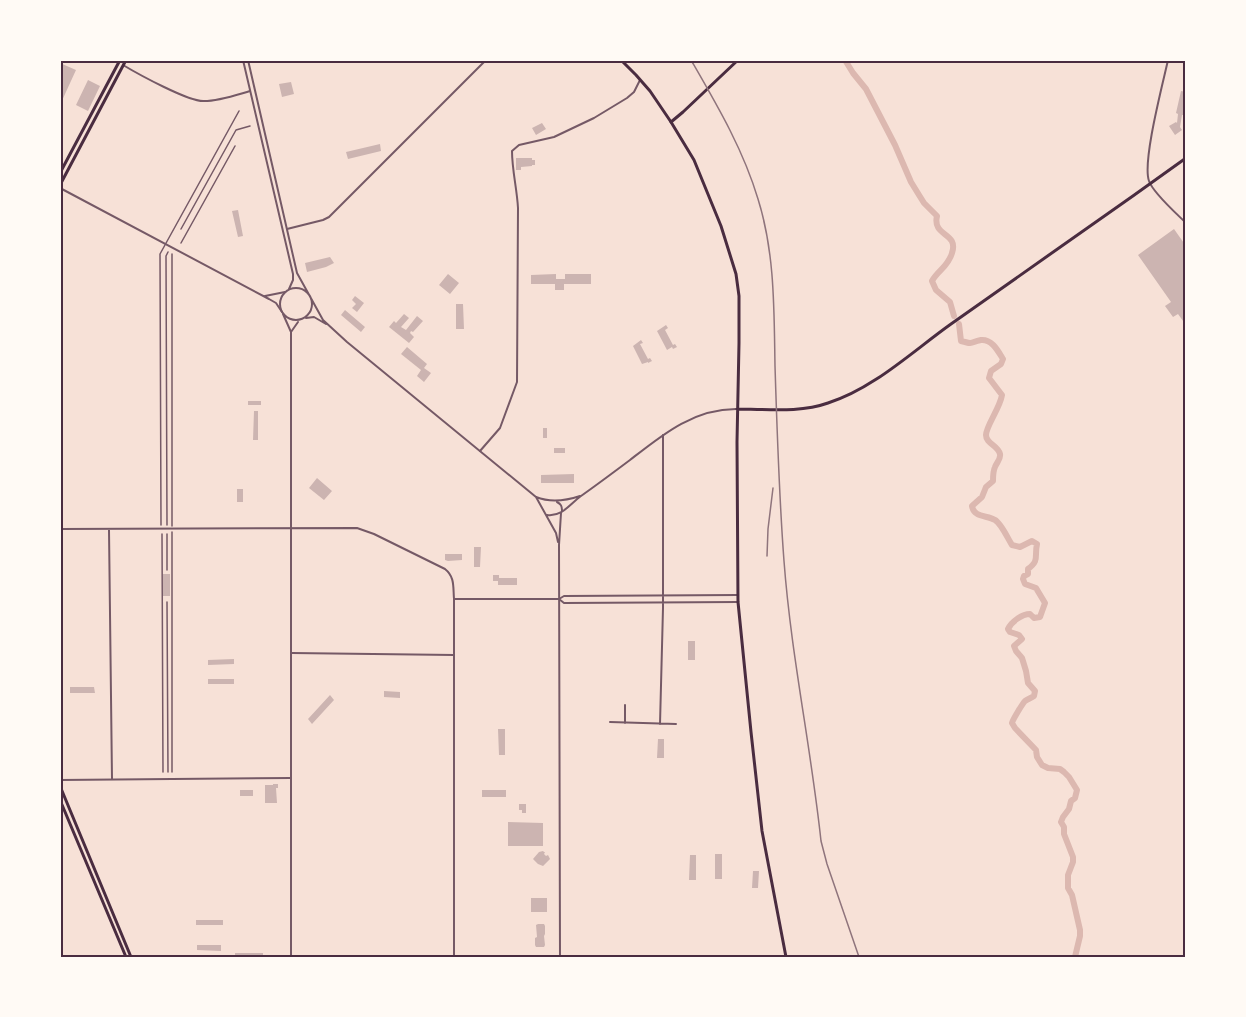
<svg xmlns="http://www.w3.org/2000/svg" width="1246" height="1017" font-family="Arial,sans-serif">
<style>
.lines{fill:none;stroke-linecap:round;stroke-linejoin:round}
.river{stroke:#dcb8b0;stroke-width:6}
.building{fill:#ccb4b1}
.pedestrian{stroke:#755966;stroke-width:1.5}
.minor{stroke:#755966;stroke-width:2}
.tertiary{stroke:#755966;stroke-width:2}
.secondary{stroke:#4a2c40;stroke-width:3}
.primary{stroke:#4a2c40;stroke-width:3}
.rail{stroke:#8f747c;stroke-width:1.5}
.neatline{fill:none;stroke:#4a2c40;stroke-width:2}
</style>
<rect width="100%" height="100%" fill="#f7e1d7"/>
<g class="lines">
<!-- river -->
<path class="river" d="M845 60 853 73 866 89 895 145 911 182 919 195 924 203 937 216C932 237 959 232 952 253 948 267 938 270 932 281L936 290 950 302 954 316
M959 324 961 341C975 345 970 342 981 340 992 339 998 351 1003 359L1001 364 991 371 989 378 1002 395C1000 408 986 426 986 435 986 444 998 445 1000 454 1001 459 997 462 995 467 993 471 993 477 993 481L986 487 982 497 972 506C974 518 987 515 995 520 1001 523 1008 539 1012 545L1020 547 1032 541 1037 544C1034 557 1040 560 1028 569V574L1024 576 1023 579 1025 584 1036 588 1045 603 1040 617 1034 618 1030 614C1022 614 1011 622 1008 629L1010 632 1019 635 1022 639 1014 646 1016 651 1022 658 1026 671 1028 683 1035 691 1034 696C1031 698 1028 699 1025 701 1023 703 1013 719 1012 723L1015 728 1036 750 1037 757 1042 765 1048 768 1060 769 1064 772 1069 777 1077 790 1075 798 1071 801 1069 809 1063 817 1061 822 1064 827V834L1073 857V862L1068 875V888L1072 895 1080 930V936L1075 957"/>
</g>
<!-- building -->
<path class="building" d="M60 63 76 70 60 105Z
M88 80 100 86 88 111 76 105Z
M291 82 294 94 282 97 279 84Z
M1181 91 1186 92V115H1182L1180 127 1182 130 1175 135 1169 126 1176 122 1177 123 1178 114 1176 113Z
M542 123 546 129 536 135 532 128Z
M380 144 381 151 348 159 346 152Z
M516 158H532V160H535V165H532V166L521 167V170H516Z
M238 210 243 236 238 237 232 211Z
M1174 229 1186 246V325L1178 314 1173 317 1165 306 1171 302 1138 255Z
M330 257 334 263 326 267 307 272 305 263Z
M448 274 459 283 450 294 439 285Z
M556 274V279H565V274H591V284H564V290H555V284H531V275Z
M355 296 364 303 357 312 352 308 356 304 352 300Z
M456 304H463L464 329H456Z
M345 310 365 327 361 332 341 315Z
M404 314 409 318 401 327 406 330 417 316 423 321 413 332 411 331 410 333 414 337 409 343 389 327 394 321 396 323Z
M666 325 668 328 665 330 673 345 675 344 677 347 673 349 672 347 667 350 657 331Z
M641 340 643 343 640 344 648 359 650 358 652 361 648 363V362L642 364 633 346Z
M407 347 427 364 424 368 431 373 424 382 417 376 421 370 401 354Z
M248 401H261V405H248Z
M254 411H258V440H253Z
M543 428H547V438H543Z
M554 448H565V453H554Z
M574 474V483H541V475Z
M317 478 332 491 324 500 309 488Z
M237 489H243V502H237Z
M474 547H481L480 567H474Z
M445 554H462V560L448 561 445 560Z
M163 574H170V596H163Z
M493 575H499V578H517V585H498V581H493Z
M688 641H695V660H688Z
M234 659V664L208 665V660Z
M208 679H234V684H208Z
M70 687H94L95 693H70Z
M384 691 400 692V698L384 697Z
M330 695 334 700 312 724 308 719Z
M498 729H505V755H499Z
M658 739H664V758H657Z
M273 784H278V788H276L277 803H265V785H273Z
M240 790H253V796H240Z
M482 790H506V797H482Z
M519 804H526V813H522V810H519Z
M508 822 543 823V846H508Z
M543 851 544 852H545L544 854 546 856 548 855 550 859 543 866 538 864 533 859 539 852Z
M715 854H722V879H715Z
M690 855H696V880H689Z
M753 871H759L758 888H752Z
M531 898H547V912H531Z
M196 920H223V925H196Z
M538 924H544L545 926V934L544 936 545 945 544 947H536L535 945V938L537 937 536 925Z
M197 945H221V951L197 950Z
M235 953H263V957H235Z"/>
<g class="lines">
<!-- pedestrian -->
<path class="pedestrian" d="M181 229 236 130 250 126
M181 243 235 146
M172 254V526
M161 525 160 254 239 111
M167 525 166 256 168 252
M172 532V772
M162 534 163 772
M167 534V570
M167 602 168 772"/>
<!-- minor -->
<path class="minor" d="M1168 60C1163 83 1142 162 1149 181 1153 193 1177 214 1186 223
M123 65C138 74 189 102 204 101 219 101 236 95 250 91
M60 188 269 299 276 303 282 312
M287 229 323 220 329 217 486 60
M265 296 285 292
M480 451 500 428 517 382 518 208C517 189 512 170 512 151L519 145 554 137 594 118 627 98 634 92 640 80
M60 529 357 528 374 534 445 569C455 577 453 587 454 599H559L564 596 738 595
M109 530 112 779
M454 599V957
M559 599 564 603 738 602
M292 653 454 655
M625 705V723
M610 722 676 724
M660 724 663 608V435
M60 780 291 778"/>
<!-- tertiary -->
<path class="tertiary" d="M243 60 293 274V280L289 289
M248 60 297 273 323 320 347 342 536 497C551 503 565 501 580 496
M280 304a16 16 0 1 1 32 0a16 16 0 1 1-32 0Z
M283 314 291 332V957
M306 318 314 317 326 324
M291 332 298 322
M536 497 556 533 558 542
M557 502C561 504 562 506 562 511
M547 515C562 517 570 504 581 496 598 484 614 472 630 460 662 435 693 409 736 409
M560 957 559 545 561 513"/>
<!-- secondary -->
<path class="secondary" d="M671 122 683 112 738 60"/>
<!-- primary -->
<path class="primary" d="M621 60 636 75 650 91 671 122 694 160 721 226 736 274 739 296V343L737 442 738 602 751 732 762 831 786 957
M60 173 120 60
M60 185 126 60
M737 409C767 409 800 413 828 403 873 389 913 351 951 324 1029 269 1108 214 1186 158
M60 786 131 957
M60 800 126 957"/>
<!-- rail -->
<path class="rail" d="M691 60C717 105 743 149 758 199 775 253 774 310 775 366 777 431 779 496 784 561 791 655 811 747 821 841L827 864 859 957
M767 556 768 529 773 488"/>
</g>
<!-- border -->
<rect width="1246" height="1017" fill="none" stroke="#fffaf5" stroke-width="123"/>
<rect x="62" y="62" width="1122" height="894" class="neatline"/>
</svg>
